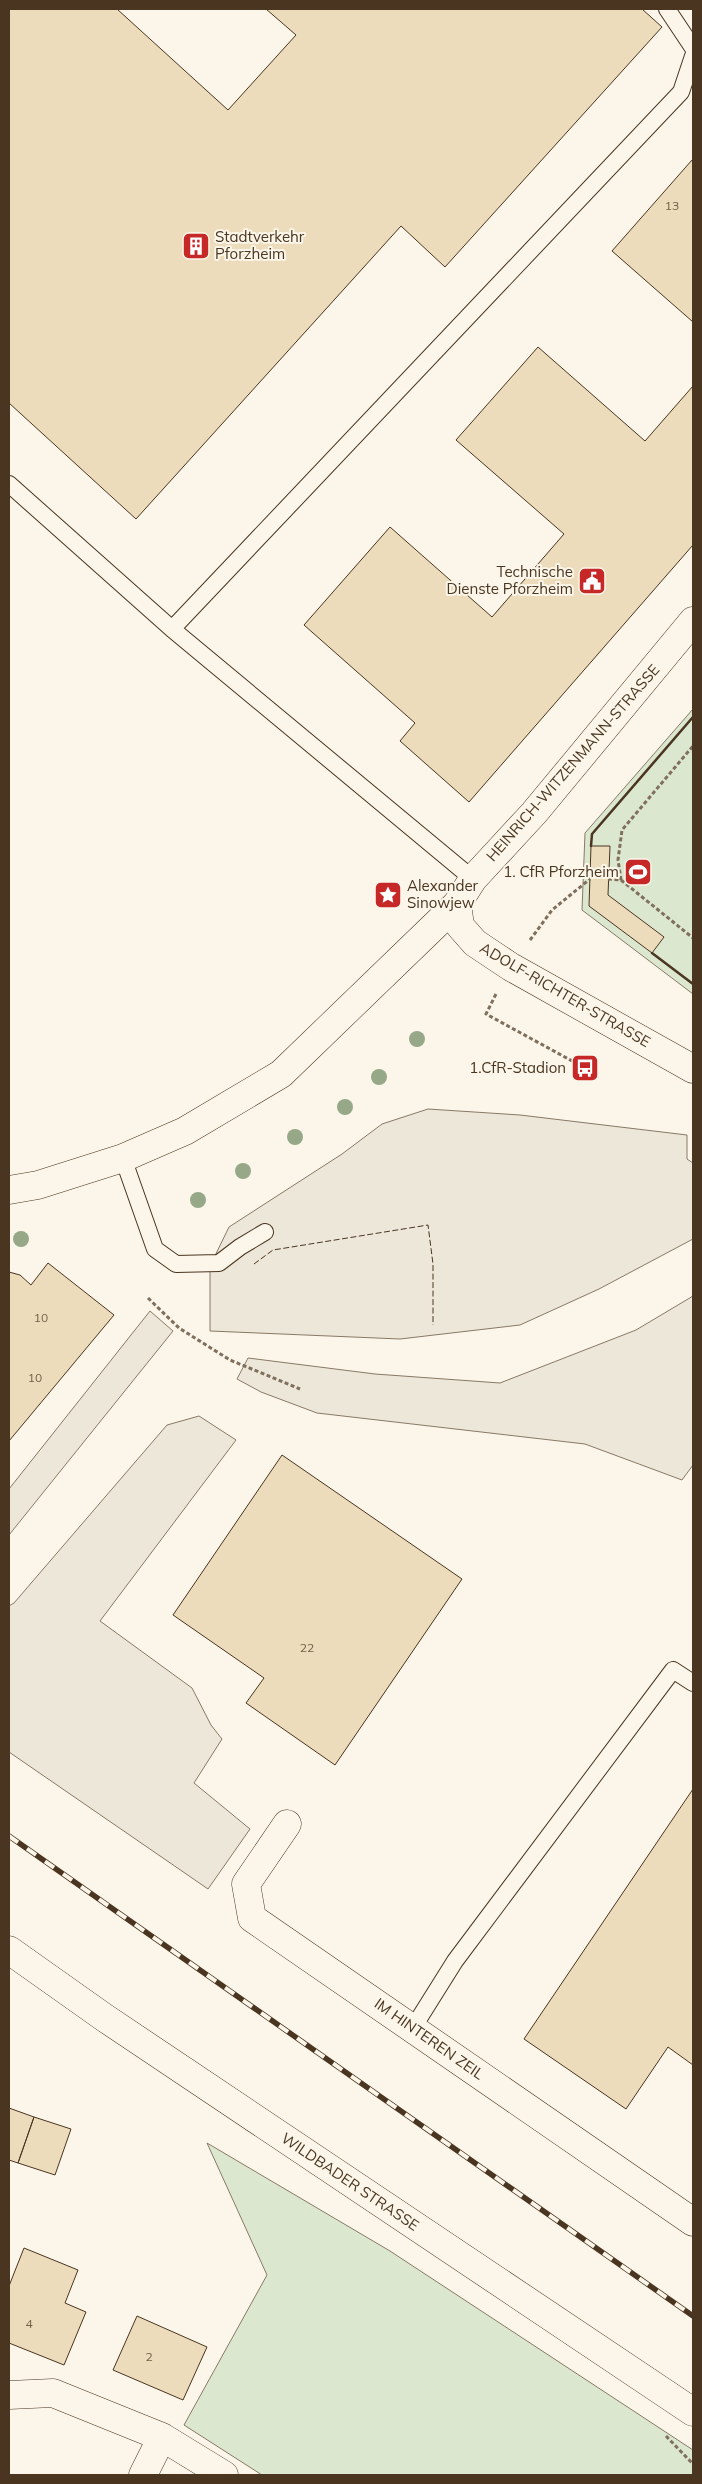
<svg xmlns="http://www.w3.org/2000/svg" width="702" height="2484" font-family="Mulish,sans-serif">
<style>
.green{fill:#dce7d0;stroke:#887966}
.parking{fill:#ede7d9;stroke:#887966}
.building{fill:#ecdcbc;stroke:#4a3520}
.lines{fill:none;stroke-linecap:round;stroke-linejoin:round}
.lane-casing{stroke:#4a3520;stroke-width:18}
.street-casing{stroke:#4a3520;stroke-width:29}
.secondary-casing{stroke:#4a3520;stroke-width:29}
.primary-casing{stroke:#4a3520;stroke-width:29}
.path{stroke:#7f6f5c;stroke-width:3;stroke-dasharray:4 2.5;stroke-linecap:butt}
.lane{stroke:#fbf6e9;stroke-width:16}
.street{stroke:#fbf6e9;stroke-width:28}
.secondary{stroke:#fbf6e9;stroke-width:28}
.primary{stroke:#fbf6e9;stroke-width:28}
.rail-casing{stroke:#4a3520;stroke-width:5.5}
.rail{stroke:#fbf6e9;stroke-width:4;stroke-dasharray:11;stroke-linecap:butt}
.fence{stroke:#4a3520;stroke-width:1;stroke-dasharray:6 2.5;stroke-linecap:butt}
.wall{stroke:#4a3520;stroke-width:2.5}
.tree{fill:#96a887}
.labels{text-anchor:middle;stroke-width:4;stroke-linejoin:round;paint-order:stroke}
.number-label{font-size:12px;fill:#725f47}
.poi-label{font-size:15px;fill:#4a3520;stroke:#fbf6e9;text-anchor:end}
.street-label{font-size:15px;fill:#4a3520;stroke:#fbf6e9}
</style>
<rect width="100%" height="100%" fill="#fbf6e9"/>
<!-- green -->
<path class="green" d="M693 709V994L582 910 585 833Z
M207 2143 390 2251 693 2450V2475H262L184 2425 267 2275Z"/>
<!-- parking -->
<path class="parking" d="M428 1109 520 1115 687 1135V1159L693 1163V1239L599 1289 520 1325 400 1339 210 1331V1266L229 1227 342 1154 382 1124Z
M693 1296V1465L682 1480 585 1444 317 1413 261 1392 237 1379 248 1358 375 1374 500 1383 636 1330Z
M150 1311 173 1331 9 1535V1489Z
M199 1416 236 1440 100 1621 192 1688 211 1725 222 1739 194 1783 250 1829 208 1889 9 1752V1606L14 1603 167 1425Z"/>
<!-- building -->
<path class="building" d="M9 9H117L228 110 296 35 266 9H642L662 27 445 267 401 226 136 519 9 403Z
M692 160 693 161V322L612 251Z
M538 347 645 441 693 386V545L469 802 400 741 415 723 304 625 390 527 492 617 564 534 456 440Z
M591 846H610L608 895 664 937 652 953 589 906Z
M48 1263 114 1315 9 1441V1272L20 1275 31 1285Z
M282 1455 462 1579 335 1765 246 1703 264 1678 173 1615Z
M693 1789V2065L668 2047 626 2109 524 2039Z
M9 2108 34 2117 18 2163 9 2160Z
M34 2117 71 2129 55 2175 18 2163Z
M24 2248 78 2270 65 2303 86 2312 64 2365 9 2343V2286Z
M137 2316 207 2347 183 2400 113 2370Z"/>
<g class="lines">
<!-- lane casing -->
<g class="lane-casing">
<path id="lane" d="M667 9 693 48
M9 484 172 629
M473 879 172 629 681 92 693 56
M123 1158 155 1249 176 1264 219 1263 240 1247 265 1232
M413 2028 455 1961 673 1670 693 1683"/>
</g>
<!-- street casing -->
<g class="street-casing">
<path id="street" d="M457 904 460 926 475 943 511 967 693 1069
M287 1824 246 1884 252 1918 693 2222
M9 2395 53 2393 162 2437
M143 2475 162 2437 224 2475"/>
</g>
<!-- secondary casing -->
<g class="secondary-casing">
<path id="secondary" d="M9 1190 38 1185 123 1158 185 1131 281 1074 457 904 473 879 534 813 693 621"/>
</g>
<!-- primary casing -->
<g class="primary-casing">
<path id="primary" d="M9 1950 105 2018 693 2412"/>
</g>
<!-- path -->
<path class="path" d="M608 879 621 880 693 938
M621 880 618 860 622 830 693 746
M530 940 552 910 590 879
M496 994 486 1014 585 1068
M148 1298 179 1328 230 1360 300 1389
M666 2436 693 2464"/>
<!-- lane -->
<use href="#lane" class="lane"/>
<!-- street -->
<use href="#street" class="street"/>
<!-- secondary -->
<use href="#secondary" class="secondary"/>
<!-- primary -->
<use href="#primary" class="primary"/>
<!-- rail casing -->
<g class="rail-casing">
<path id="rail" d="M9 1836 693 2316"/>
</g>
<!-- rail -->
<use href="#rail" class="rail"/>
<!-- fence -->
<path class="fence" d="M254 1264 273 1250 428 1225 433 1264V1325"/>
<!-- wall -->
<path class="wall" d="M591 846 592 834 693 717
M652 953 693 984"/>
</g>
<!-- trees -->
<g class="tree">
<circle cx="417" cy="1039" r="8"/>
<circle cx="379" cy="1077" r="8"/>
<circle cx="345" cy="1107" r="8"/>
<circle cx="295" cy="1137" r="8"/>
<circle cx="243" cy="1171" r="8"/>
<circle cx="198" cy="1200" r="8"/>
<circle cx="21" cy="1239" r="8"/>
</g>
<!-- icons -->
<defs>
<g id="building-square" transform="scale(1.4375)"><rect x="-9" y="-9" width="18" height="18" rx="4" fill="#c62828" stroke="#fbf6e9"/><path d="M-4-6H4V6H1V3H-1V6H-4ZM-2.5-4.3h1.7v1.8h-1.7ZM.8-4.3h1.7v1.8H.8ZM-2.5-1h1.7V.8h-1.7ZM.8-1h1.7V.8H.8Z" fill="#fff"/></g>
<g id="civic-square" transform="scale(1.4375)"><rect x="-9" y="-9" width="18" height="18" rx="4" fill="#c62828" stroke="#fbf6e9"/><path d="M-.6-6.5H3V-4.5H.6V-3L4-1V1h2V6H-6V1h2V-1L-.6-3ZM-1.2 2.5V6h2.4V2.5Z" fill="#fff"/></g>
<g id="stadium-square" transform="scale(1.4375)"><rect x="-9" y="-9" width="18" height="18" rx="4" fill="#c62828" stroke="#fbf6e9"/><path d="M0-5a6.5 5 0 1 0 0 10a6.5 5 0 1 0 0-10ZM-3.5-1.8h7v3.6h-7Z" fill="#fff"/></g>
<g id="sight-square" transform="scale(1.4375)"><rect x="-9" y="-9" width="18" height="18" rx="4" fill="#c62828" stroke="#fbf6e9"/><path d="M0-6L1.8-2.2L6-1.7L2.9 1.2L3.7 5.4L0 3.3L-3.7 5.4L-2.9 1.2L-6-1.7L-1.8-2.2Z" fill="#fff"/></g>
<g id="bus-square" transform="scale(1.4375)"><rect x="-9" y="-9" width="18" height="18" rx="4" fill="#c62828" stroke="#fbf6e9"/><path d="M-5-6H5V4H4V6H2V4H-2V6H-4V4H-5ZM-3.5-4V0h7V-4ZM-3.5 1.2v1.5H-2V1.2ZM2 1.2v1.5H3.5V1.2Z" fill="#fff"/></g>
</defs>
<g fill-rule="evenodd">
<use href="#building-square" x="196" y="246"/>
<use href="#civic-square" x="592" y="581"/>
<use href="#stadium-square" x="638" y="872"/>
<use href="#sight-square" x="388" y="895"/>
<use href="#bus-square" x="585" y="1068"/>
</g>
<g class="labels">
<!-- number labels -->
<g class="number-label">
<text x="672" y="210">13</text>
<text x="41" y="1322">10</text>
<text x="35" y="1382">10</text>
<text x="307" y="1652">22</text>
<text x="29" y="2328">4</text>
<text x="149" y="2361">2</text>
</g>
<!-- poi labels -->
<g class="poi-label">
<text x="215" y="242" text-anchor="start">Stadtverkehr<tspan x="215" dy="17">Pforzheim</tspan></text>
<text x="573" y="577">Technische<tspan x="573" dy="17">Dienste Pforzheim</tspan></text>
<text x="619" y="877">1. CfR Pforzheim</text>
<text x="407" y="891" text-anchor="start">Alexander<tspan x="407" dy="17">Sinowjew</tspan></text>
<text x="566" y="1073">1.CfR-Stadion</text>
</g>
<!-- street labels -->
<g class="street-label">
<text transform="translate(573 763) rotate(-49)" y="5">HEINRICH-WITZENMANN-STRASSE</text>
<text transform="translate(565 995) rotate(30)" y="5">ADOLF-RICHTER-STRASSE</text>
<text transform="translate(429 2039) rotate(35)" y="5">IM HINTEREN ZEIL</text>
<text transform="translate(350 2182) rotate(34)" y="5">WILDBADER STRASSE</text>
</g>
</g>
<!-- border -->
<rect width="702" height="2484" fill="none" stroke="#4a3520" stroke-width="20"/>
</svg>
